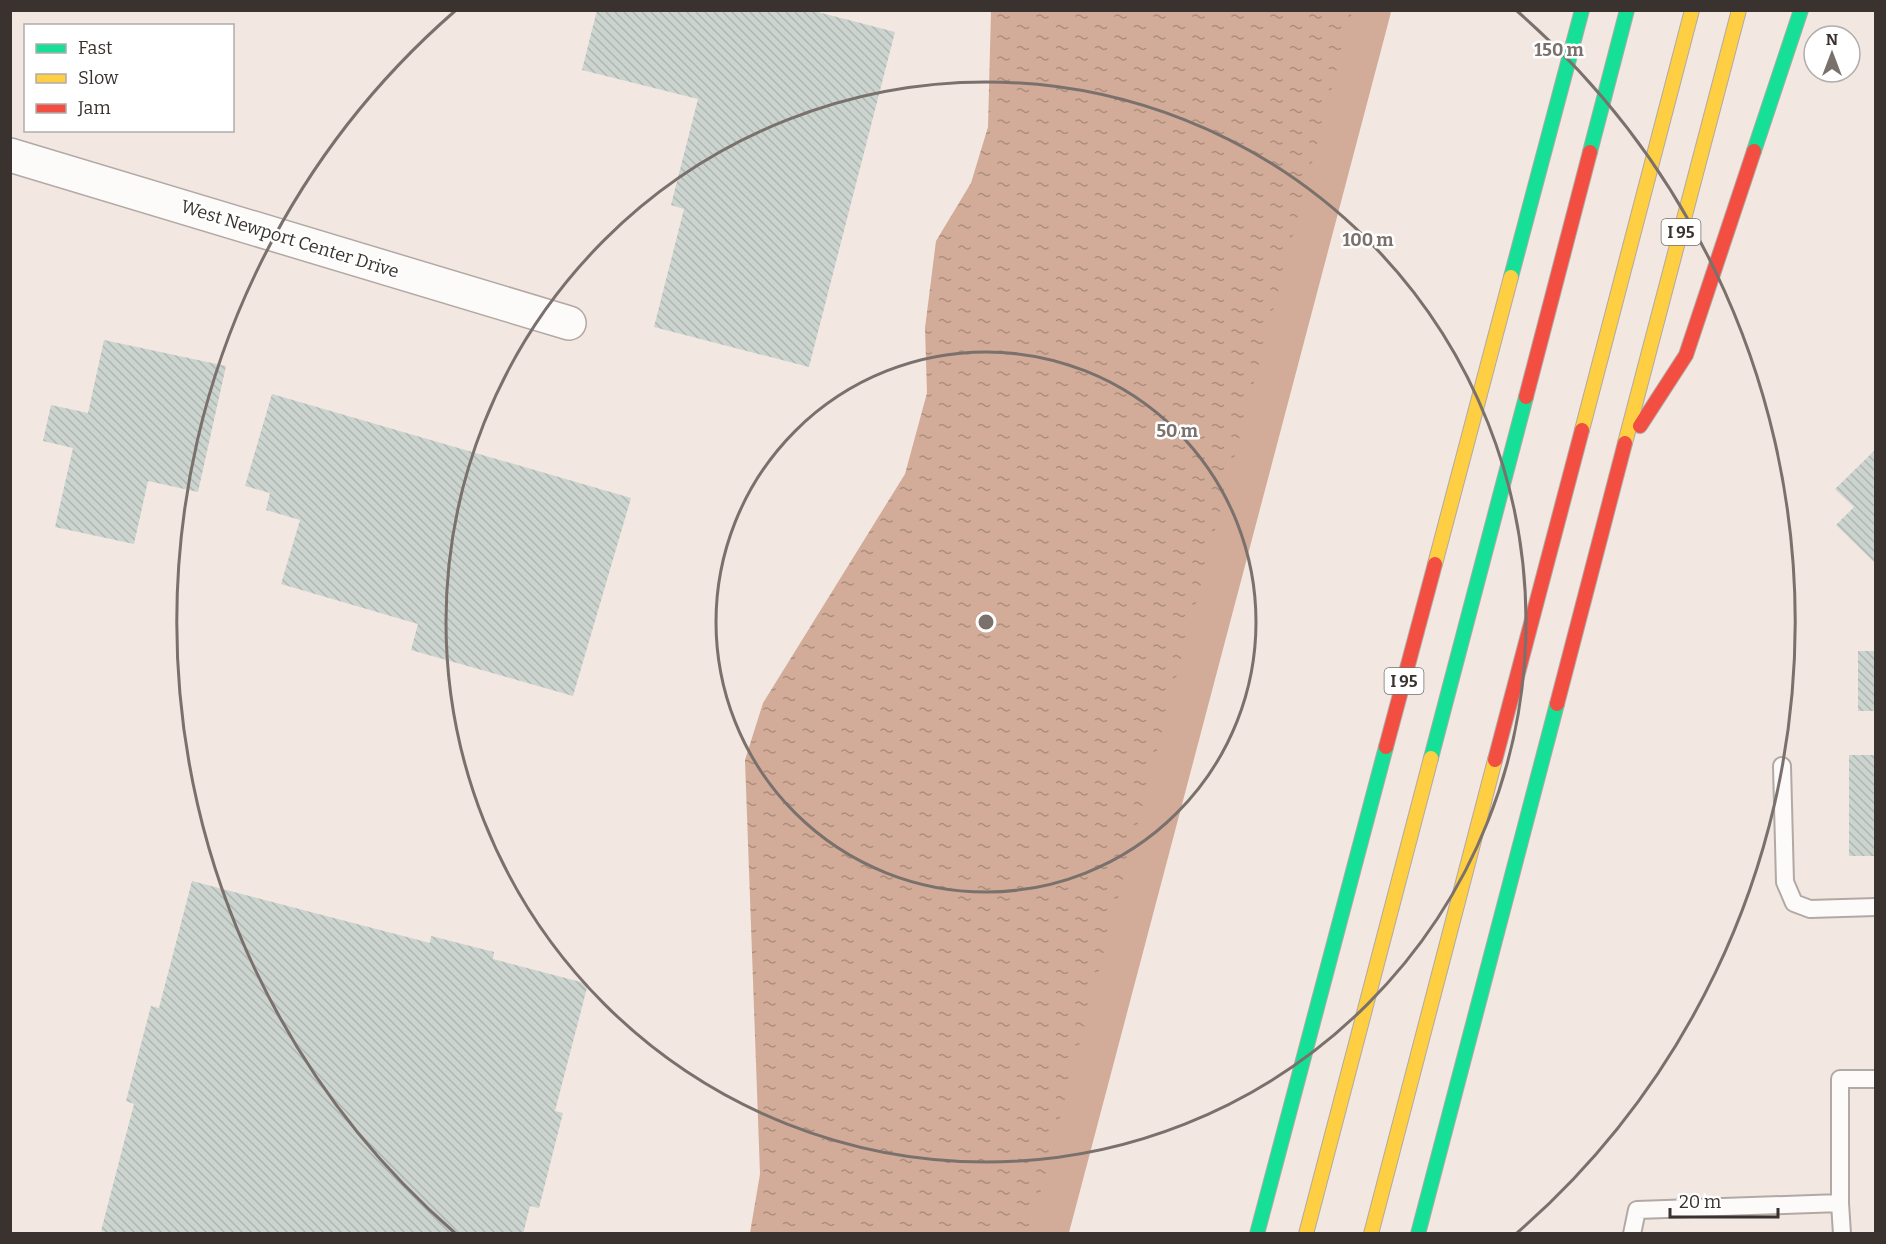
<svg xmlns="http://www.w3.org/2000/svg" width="1886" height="1244" font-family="Bitter,serif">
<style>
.water{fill:url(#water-ripples)}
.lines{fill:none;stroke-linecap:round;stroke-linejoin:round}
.canal{stroke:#d2ac98;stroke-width:38}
.building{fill:url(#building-back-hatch)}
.lane-casing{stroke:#b2a9a4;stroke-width:20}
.street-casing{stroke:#b2a9a4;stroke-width:36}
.fast-casing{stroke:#b2a9a4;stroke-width:16}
.slow-casing{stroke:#b2a9a4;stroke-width:16}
.jam-casing{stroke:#b2a9a4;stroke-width:16}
.lane{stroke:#fdfbfa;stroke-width:16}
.street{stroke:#fdfbfa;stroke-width:33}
.fast{stroke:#16e098;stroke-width:14}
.slow{stroke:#ffcf43;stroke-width:14}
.jam{stroke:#f24e42;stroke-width:14}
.ring{fill:none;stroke:#7a716d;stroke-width:3}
.labels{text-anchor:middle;stroke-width:5;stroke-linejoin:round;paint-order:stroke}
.shield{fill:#fff;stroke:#74706d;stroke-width:1.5}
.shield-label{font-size:16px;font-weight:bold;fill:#39322e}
.street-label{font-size:18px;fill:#39322e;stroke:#fff}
.centre{fill:#7a716d;stroke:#fff;stroke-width:3}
.ring-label{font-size:18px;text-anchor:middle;font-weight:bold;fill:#7a716d;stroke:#fff;stroke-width:5;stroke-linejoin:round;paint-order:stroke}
</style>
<defs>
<pattern id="water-ripples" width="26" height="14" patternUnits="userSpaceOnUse" patternTransform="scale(1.5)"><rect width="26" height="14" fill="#d2ac98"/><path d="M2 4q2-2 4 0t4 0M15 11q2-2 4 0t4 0" fill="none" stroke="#ab8d7c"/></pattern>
<pattern id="building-back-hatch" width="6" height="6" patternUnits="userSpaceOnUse" patternTransform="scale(1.5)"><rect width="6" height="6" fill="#ccd4d0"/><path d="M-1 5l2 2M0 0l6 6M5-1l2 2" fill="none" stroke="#b0b6b3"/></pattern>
</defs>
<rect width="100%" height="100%" fill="#f2e7e1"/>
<!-- water -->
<path class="water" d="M991 11H1372L1049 1233H750L760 1174 745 760 763 703 905 474 927 393 925 328 936 241 971 183 988 127Z"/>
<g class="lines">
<!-- canal -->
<path class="canal" d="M1049 1234 1372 10"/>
</g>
<!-- building -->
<path class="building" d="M597 10H810L895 32 809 367 654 327 684 209 671 205 698 99 582 70Z
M104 340 226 366 198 492 148 481 134 544 55 527 73 448 43 441 51 405 88 413Z
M272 394 631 498 573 696 411 650 418 624 281 584 300 520 266 510 270 493 245 486Z
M1876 449V564L1836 525 1854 507 1835 489Z
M1858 651H1876V711H1858Z
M1849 755H1876V856H1849Z
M192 881 430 943 431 936 494 952 493 959 588 984 555 1111 563 1113 539 1208 530 1206 523 1234H112L101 1231 134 1104 126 1101 151 1006 159 1008Z"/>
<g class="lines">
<!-- lane casing -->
<g class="lane-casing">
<path id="lane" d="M1782 766 1785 882 1794 903 1810 909 1876 907
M1632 1234 1637 1210 1840 1203
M1842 1234 1840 1203V1079H1876"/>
</g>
<!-- street casing -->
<g class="street-casing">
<path id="street" d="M10 155 569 323"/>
</g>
<!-- fast casing -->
<g class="fast-casing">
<path id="fast" d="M1754 151 1801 10
M1590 152 1627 10
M1511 277 1582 10
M1431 758 1526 397
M1257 1234 1386 747
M1418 1234 1557 704"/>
</g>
<!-- slow casing -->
<g class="slow-casing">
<path id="slow" d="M1582 430 1692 10
M1625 443 1739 10
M1435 564 1511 277
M1306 1234 1431 758
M1371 1234 1495 760"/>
</g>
<!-- jam casing -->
<g class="jam-casing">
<path id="jam" d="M1526 397 1590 152
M1640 426 1686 355 1754 151
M1557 704 1625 443
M1386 747 1435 564
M1495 760 1582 430"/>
</g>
<!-- lane -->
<use href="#lane" class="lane"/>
<!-- street -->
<use href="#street" class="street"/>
<!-- fast -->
<use href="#fast" class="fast"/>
<!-- slow -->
<use href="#slow" class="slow"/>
<!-- jam -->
<use href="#jam" class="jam"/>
</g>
<!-- distance rings -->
<g class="ring">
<circle cx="986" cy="622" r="270"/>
<circle cx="986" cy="622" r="540"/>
<path d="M455 1233A810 810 0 0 1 455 11M1517 11A810 810 0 0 1 1517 1233"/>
</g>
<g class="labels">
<!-- shield labels -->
<g class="shield">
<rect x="1661.5" y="219" width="39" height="26" rx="4.5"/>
<rect x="1384.5" y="668" width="39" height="26" rx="4.5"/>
</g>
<g class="shield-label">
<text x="1681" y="238">I 95</text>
<text x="1404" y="687">I 95</text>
</g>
<!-- street labels -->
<g class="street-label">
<text transform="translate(290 239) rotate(17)" y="6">West Newport Center Drive</text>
</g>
</g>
<circle cx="986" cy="622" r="9" class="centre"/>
<g class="ring-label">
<text x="1559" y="56">150 m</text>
<text x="1368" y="246">100 m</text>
<text x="1177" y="437">50 m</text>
</g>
<!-- border -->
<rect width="1886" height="1244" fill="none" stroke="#39322e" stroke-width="24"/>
<!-- legend -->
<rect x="24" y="24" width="210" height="108" fill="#ffffff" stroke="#b0adab" stroke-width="1.5"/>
<rect x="36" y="44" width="30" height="9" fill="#16e098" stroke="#b0adab" stroke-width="1.5"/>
<text x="78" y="54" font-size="18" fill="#39322e">Fast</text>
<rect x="36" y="74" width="30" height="9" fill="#ffcf43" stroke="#b0adab" stroke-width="1.5"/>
<text x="78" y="84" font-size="18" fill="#39322e">Slow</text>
<rect x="36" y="104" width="30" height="9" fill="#f24e42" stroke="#b0adab" stroke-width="1.5"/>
<text x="78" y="114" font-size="18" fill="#39322e">Jam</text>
<!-- north arrow -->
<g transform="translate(1832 54)"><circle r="28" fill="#ffffff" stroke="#b0adab" stroke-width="1.5"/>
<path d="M0-4.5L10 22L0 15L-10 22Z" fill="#7a716d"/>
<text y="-9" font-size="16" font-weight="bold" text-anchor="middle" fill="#39322e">N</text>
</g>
<!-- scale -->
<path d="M1670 1208v9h108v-9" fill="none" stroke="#39322e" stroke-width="3"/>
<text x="1679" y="1208" font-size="18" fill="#39322e" stroke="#ffffff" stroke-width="4.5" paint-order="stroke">20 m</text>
</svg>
